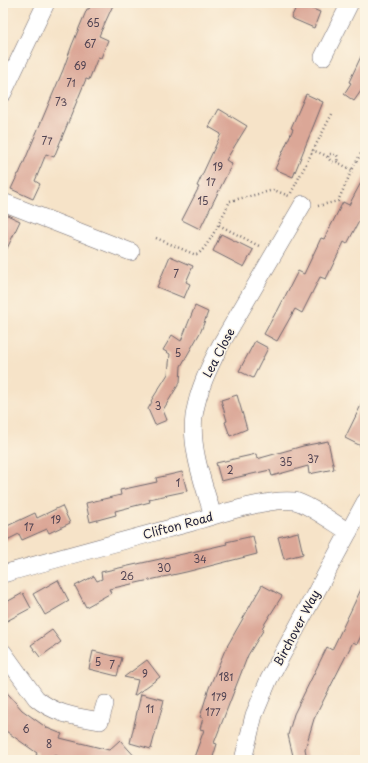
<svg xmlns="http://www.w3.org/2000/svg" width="368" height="763" font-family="'Playpen Sans',sans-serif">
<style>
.building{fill:#dba797}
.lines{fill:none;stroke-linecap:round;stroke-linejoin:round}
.minor-casing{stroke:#6c666c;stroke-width:18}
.path{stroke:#6c666c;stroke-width:2.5;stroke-dasharray:1 3;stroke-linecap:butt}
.minor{stroke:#fff;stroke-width:17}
.labels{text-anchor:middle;stroke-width:3;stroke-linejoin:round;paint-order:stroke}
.number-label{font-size:10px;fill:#504352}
.street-label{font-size:12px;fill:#22223b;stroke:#fcf5e5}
</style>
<rect width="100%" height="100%" fill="#fcf5e5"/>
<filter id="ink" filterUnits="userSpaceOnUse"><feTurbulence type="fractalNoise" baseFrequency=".025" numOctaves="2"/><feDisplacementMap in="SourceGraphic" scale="8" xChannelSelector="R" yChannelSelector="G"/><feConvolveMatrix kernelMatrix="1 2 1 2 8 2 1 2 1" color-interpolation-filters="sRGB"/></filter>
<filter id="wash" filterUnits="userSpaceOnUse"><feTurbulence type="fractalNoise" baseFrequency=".012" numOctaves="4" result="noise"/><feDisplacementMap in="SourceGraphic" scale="16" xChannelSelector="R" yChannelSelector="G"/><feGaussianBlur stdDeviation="0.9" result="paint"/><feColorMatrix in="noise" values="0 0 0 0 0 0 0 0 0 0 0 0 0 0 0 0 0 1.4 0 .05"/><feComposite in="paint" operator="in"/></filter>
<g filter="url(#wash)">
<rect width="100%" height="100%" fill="#f6e3c8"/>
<g id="blocks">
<!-- building -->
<path class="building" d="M91 3H114L99 36 108 40 101 58 98 57 89 80 86 79 54 157 46 154 35 181 40 184 33 199 11 189 18 174H19L63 70 72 45 87 9H89Z
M298 3 320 12 314 28 291 18Z
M365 48V89L363 88 354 101 344 94 351 83 349 82Z
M306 94 323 102 293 177 275 169 293 129 291 128Z
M219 109 247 126 226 160 232 164 200 229 182 220 199 187 197 186 221 134 209 127Z
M365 175V210L347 244 344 242 326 279 320 277 302 313 295 309 277 341 264 334 276 312H277L298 271 304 274 321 238 324 239 343 202 349 205Z
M3 213 20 221 3 257Z
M221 234 253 250 244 267 213 251Z
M170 256 193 266 186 282 190 284 184 298 157 287Z
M195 306 208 312 201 331 181 366 180 382 163 410 167 420 155 425 148 409 152 402 151 401 168 374 170 354 163 350 172 335 181 341Z
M255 341 268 348 253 378 239 371Z
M237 395 247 429 230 436 225 422 227 421 221 400Z
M365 397V437L361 446 345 438Z
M328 441 334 469 309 474 308 466 272 476 270 470 221 481 216 463 256 454 257 459 303 446Z
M182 472 187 491 149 499 150 502 115 511 116 515 90 522 86 503 121 495 120 490 157 482 156 478Z
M62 506 70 523 49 533 47 529 22 540 19 534 3 542V528L35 513 37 518Z
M298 532 303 554 284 559 278 537Z
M253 536 257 554 186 572 109 589 111 593 86 607 75 586 94 576 97 581 102 579 101 572 192 552 227 544 226 542Z
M58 580 69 601 45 615 33 594Z
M365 581V628L357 644 353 642 314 719 305 749 307 758 294 760 288 735 294 714 327 647 332 650Z
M262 585 282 596 262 628 264 629 248 655 214 743 217 744 212 760H193L204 730 200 729 203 718 200 717 209 688 225 650Z
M23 593 31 608 3 623V604Z
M52 630 61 642 40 657 31 645Z
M93 651 122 658 117 676 89 669Z
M147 660 160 677 134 696 138 680 124 677Z
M3 688 22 710 47 728 62 734 60 738 109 750 120 740 138 760H72L53 755 51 760H48L36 755 37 753 3 729Z
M141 694 164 700 151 749 130 743Z"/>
</g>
</g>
<g filter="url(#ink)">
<use href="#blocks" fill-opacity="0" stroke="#6c666c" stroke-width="1"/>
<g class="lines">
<!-- minor casing -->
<g class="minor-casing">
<path id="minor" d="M323 57 350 3
M3 93 46 3
M3 202 131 252
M213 516C204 485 190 449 194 416 198 390 209 367 221 344L303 204
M3 574C66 556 130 539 193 522 219 514 268 498 294 501 305 502 337 525 349 532
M3 652 36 698C54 714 77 717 100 721L105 704
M243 760 254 715 269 679 365 502"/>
</g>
<!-- path -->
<path class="path" d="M312 150C316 152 322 153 326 156 330 159 330 163 337 162L352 170
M328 157 329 154H336L338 157 337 162
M291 193 332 114
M318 206 338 201 352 170 365 146
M219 225 261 247
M156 238 196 255C207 251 224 213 230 201L274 190 289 196"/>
<!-- minor -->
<use href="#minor" class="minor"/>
</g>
</g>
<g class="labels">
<!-- number labels -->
<g class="number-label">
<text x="93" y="27">65</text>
<text x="90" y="48">67</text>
<text x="80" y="70">69</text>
<text x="71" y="87">71</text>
<text x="61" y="106">73</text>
<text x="47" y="145">77</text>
<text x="218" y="171">19</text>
<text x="211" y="186">17</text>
<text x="203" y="205">15</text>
<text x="176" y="278">7</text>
<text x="178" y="357">5</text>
<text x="158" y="410">3</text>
<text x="313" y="463">37</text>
<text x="286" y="466">35</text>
<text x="230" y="474">2</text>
<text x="178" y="487">1</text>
<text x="56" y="524">19</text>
<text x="29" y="531">17</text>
<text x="200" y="563">34</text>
<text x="164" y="572">30</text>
<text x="127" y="580">26</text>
<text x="98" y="666">5</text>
<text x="112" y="669">7</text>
<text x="145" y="678">9</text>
<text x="226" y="681">181</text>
<text x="219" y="701">179</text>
<text x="150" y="713">11</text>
<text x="213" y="716">177</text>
<text x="26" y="733">6</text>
<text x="49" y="748">8</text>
</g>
<!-- street labels -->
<g class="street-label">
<text transform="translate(219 353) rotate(-62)" y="4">Lea Close</text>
<text transform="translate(178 526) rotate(-15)" y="4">Clifton Road</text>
<text transform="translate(297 628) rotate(-62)" y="4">Birchover Way</text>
</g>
</g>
<!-- margin -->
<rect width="368" height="763" fill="none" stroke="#fcf5e5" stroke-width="16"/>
</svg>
